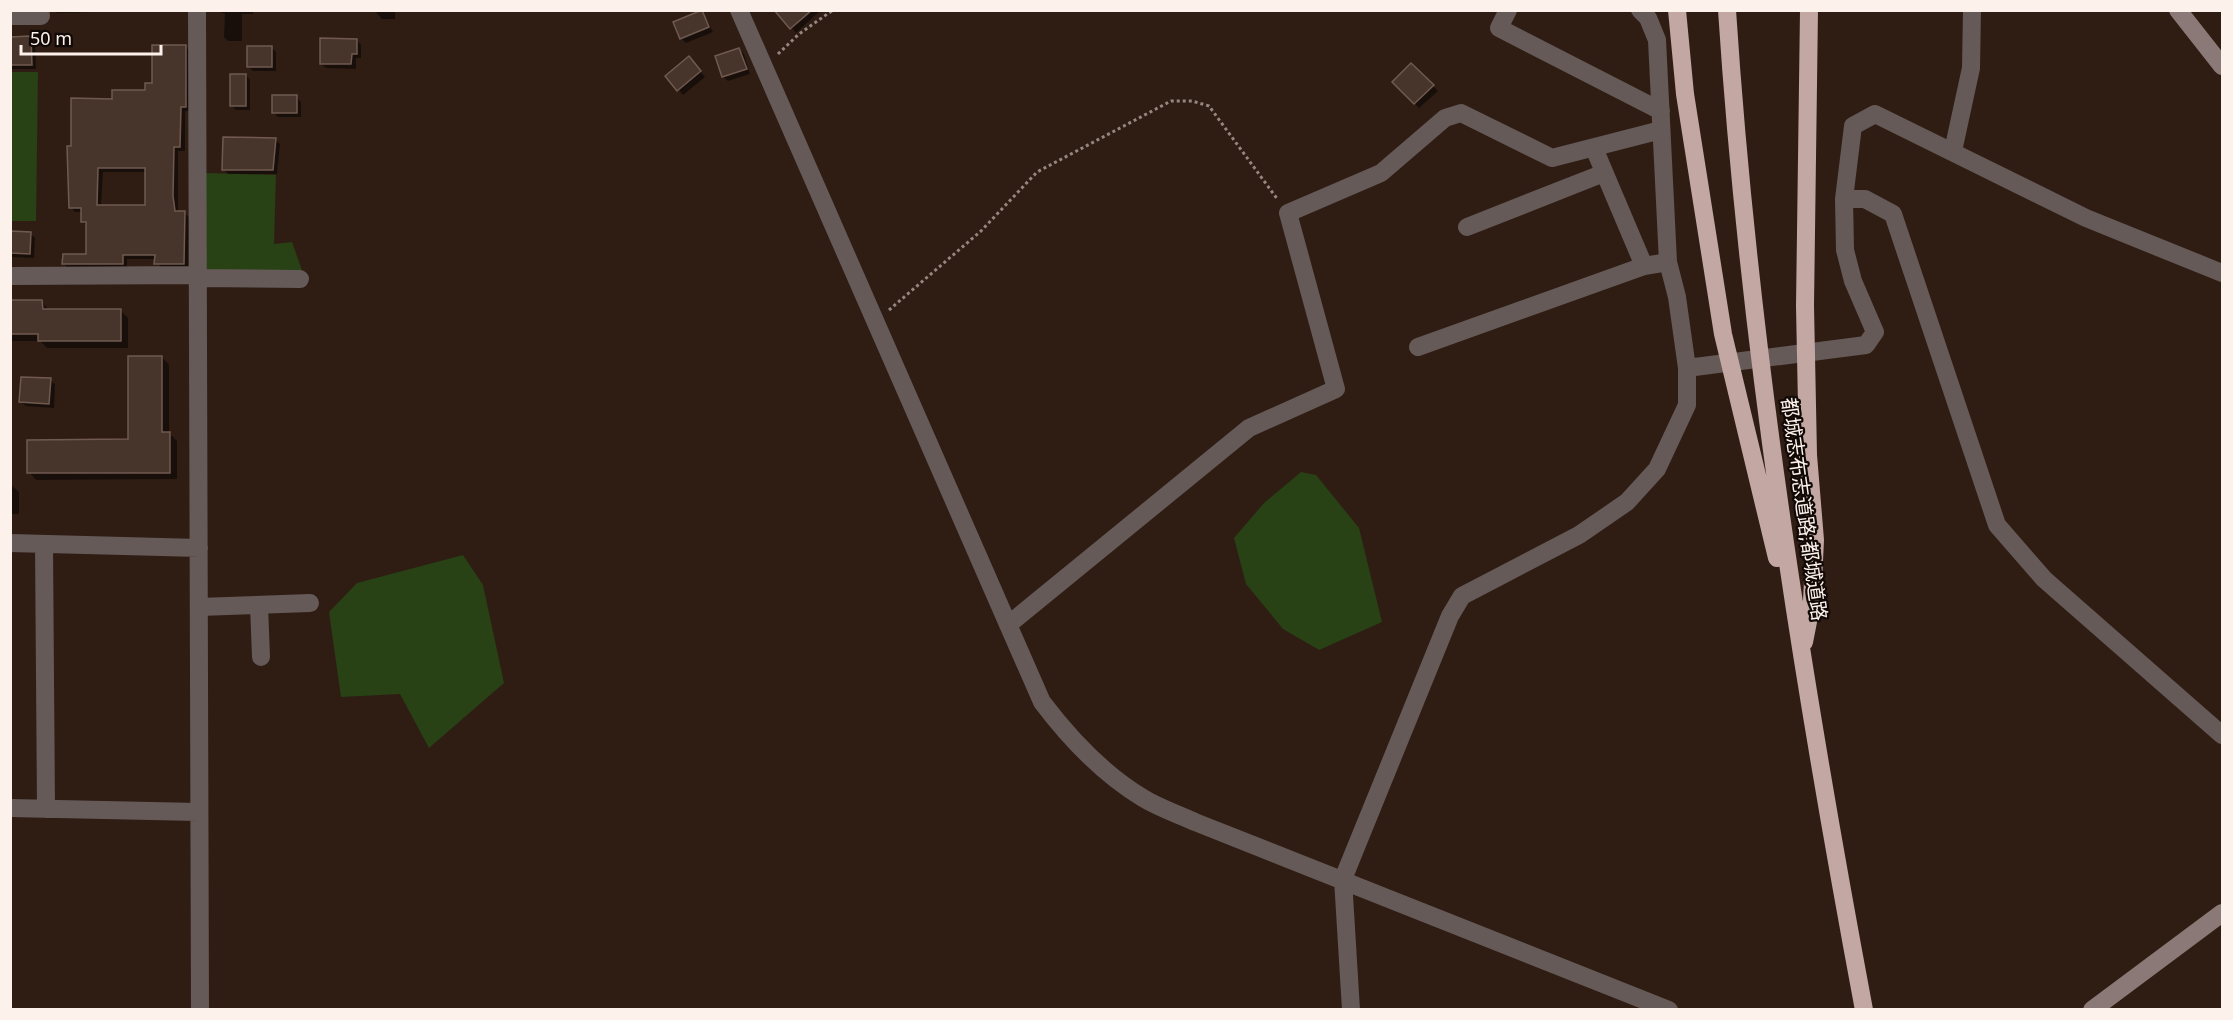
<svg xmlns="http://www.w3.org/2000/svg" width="2233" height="1020" font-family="'Noto Sans','Noto Sans JP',sans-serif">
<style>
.green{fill:#284115}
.shadow{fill:#0007;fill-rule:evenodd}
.building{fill:#47342b;stroke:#705a50;stroke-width:1.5;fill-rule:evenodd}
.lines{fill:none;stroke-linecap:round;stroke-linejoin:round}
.path{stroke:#95867f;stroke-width:3;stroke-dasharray:3 3;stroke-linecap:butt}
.street{stroke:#655a58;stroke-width:18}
.secondary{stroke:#8a7976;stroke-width:18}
.highway{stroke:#c2a7a3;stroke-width:18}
.labels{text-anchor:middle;stroke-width:4.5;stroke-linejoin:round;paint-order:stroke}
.street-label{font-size:20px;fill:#fdf1eb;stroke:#110906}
</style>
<rect width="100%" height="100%" fill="#2f1d14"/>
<!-- green -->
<path class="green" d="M11 72H38L36 221H11Z
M206 173 276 175 274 244 292 242 303 273 203 270Z
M1301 472 1316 475 1359 528 1382 622 1319 650 1283 629 1246 584 1234 538 1264 503Z
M463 555 483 585 504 683 429 748 400 694 341 697 329 612 357 583Z"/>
<!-- shadow -->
<path class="shadow" d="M54 10H169L57 13Z
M215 10H253V14H242V41H228L224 37 225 14Z
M395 10V19H382L375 11Z
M776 10H821L796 33Z
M702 12 713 32 686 43 681 38Z
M10 38H30L35 42 36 69H10Z
M357 40 361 45V58H356V69L326 68 321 64Z
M185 46 190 51V111H185V151H178V213H184L189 217 188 268H161L156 259H127V268L69 269 64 264 87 256V226L82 221V212H75L71 207 72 148 113 100 147 91ZM103 172H147L146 207 101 206Z
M272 48 276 52V71H253L248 66Z
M739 50 744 54 750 74 728 81 723 77Z
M693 63 705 77 683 95 667 76Z
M1411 65 1438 91 1419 108 1394 82Z
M246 75 250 80V110H236L231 105Z
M296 97 301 102V117H278L273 112Z
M275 139 280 144 277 174H228L224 169Z
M10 233H30L35 238 34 258 10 257Z
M10 302H42L49 310H120L128 318V348H47L40 341H10Z
M162 357 169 365V433L177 441V479L36 480 29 472 129 440Z
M50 380 55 384 54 408 26 406 21 402Z
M10 484 19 492V514H10Z"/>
<!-- building -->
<path class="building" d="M702 10 709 27 680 39 673 22Z
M774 10H812L790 29Z
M31 36 32 65H10V37Z
M320 38 357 39V54H352L351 64H320Z
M152 45H186V107H181L180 147H174L173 196 175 211H185L184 264H154L155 255H123V264H62L63 254H86V222H81V208H69L67 146H71V98L112 99V90H145V83H152ZM98 168H145V205H97Z
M247 46H272V67H247Z
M739 48 747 69 722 77 715 56Z
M689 56 701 71 677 91 665 76Z
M1411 63 1434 85 1414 104 1392 82Z
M230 74H246V106H230Z
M272 95H297V113H272Z
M223 137 276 138 273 170H222Z
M10 231 31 232 30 254 10 253Z
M10 300H42L43 309H121V341H38V334H10Z
M128 356H162V432H170V473H27V440L128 439Z
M21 377 51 378 49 404 19 402Z"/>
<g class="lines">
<!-- path -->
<path class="path" d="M778 54 799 34 833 10
M889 310 981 231 1037 172 1171 101H1192L1209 106 1278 200"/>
<!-- street -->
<path class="street" d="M197 10 200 1010
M739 10 1042 702C1070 739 1103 774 1143 798 1159 808 1178 814 1195 822L1669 1010
M1508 10 1499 28 1661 111
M1640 10 1648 18 1657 40 1668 262
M10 16H41L40 10
M1953 151 1971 68 1972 10
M1467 227 1604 173
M2222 273 2086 218 1875 114 1853 126 1844 199H1865L1893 214 1997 525 2044 579 2222 735
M10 276 199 275
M199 278 300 279
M1418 347 1644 266
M1687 368 1866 345 1875 332 1853 281 1845 250 1844 199
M10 543 199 548
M44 544 46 809
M259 605 261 657
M199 607 310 603
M1008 625 1249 428 1336 389 1288 213 1381 173 1445 118 1461 113 1552 158 1661 130
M10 808 198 812
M1351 1010 1343 879 1450 616 1462 596 1579 535 1627 502 1657 469 1687 405V368L1677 297 1668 262 1644 266 1594 148"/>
<!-- secondary -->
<path class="secondary" d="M2178 10 2222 66
M2092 1010 2222 913"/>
<!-- highway -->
<path class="highway" d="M1677 10 1685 94 1723 334 1777 558
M1727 10C1749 346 1802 679 1864 1010
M1804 642 1812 601 1815 540 1808 455 1805 306 1809 10"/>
</g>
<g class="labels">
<!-- street labels -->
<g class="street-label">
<text transform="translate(1804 509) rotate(82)" y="7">都城志布志道路;都城道路</text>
</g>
</g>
<!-- border -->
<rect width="2233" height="1020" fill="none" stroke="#fdf1eb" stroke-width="24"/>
<!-- scale -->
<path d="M21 45v9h140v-9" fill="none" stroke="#fdf1eb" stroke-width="3"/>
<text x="30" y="45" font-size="18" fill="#fdf1eb" stroke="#110906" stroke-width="4.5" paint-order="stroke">50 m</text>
</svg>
